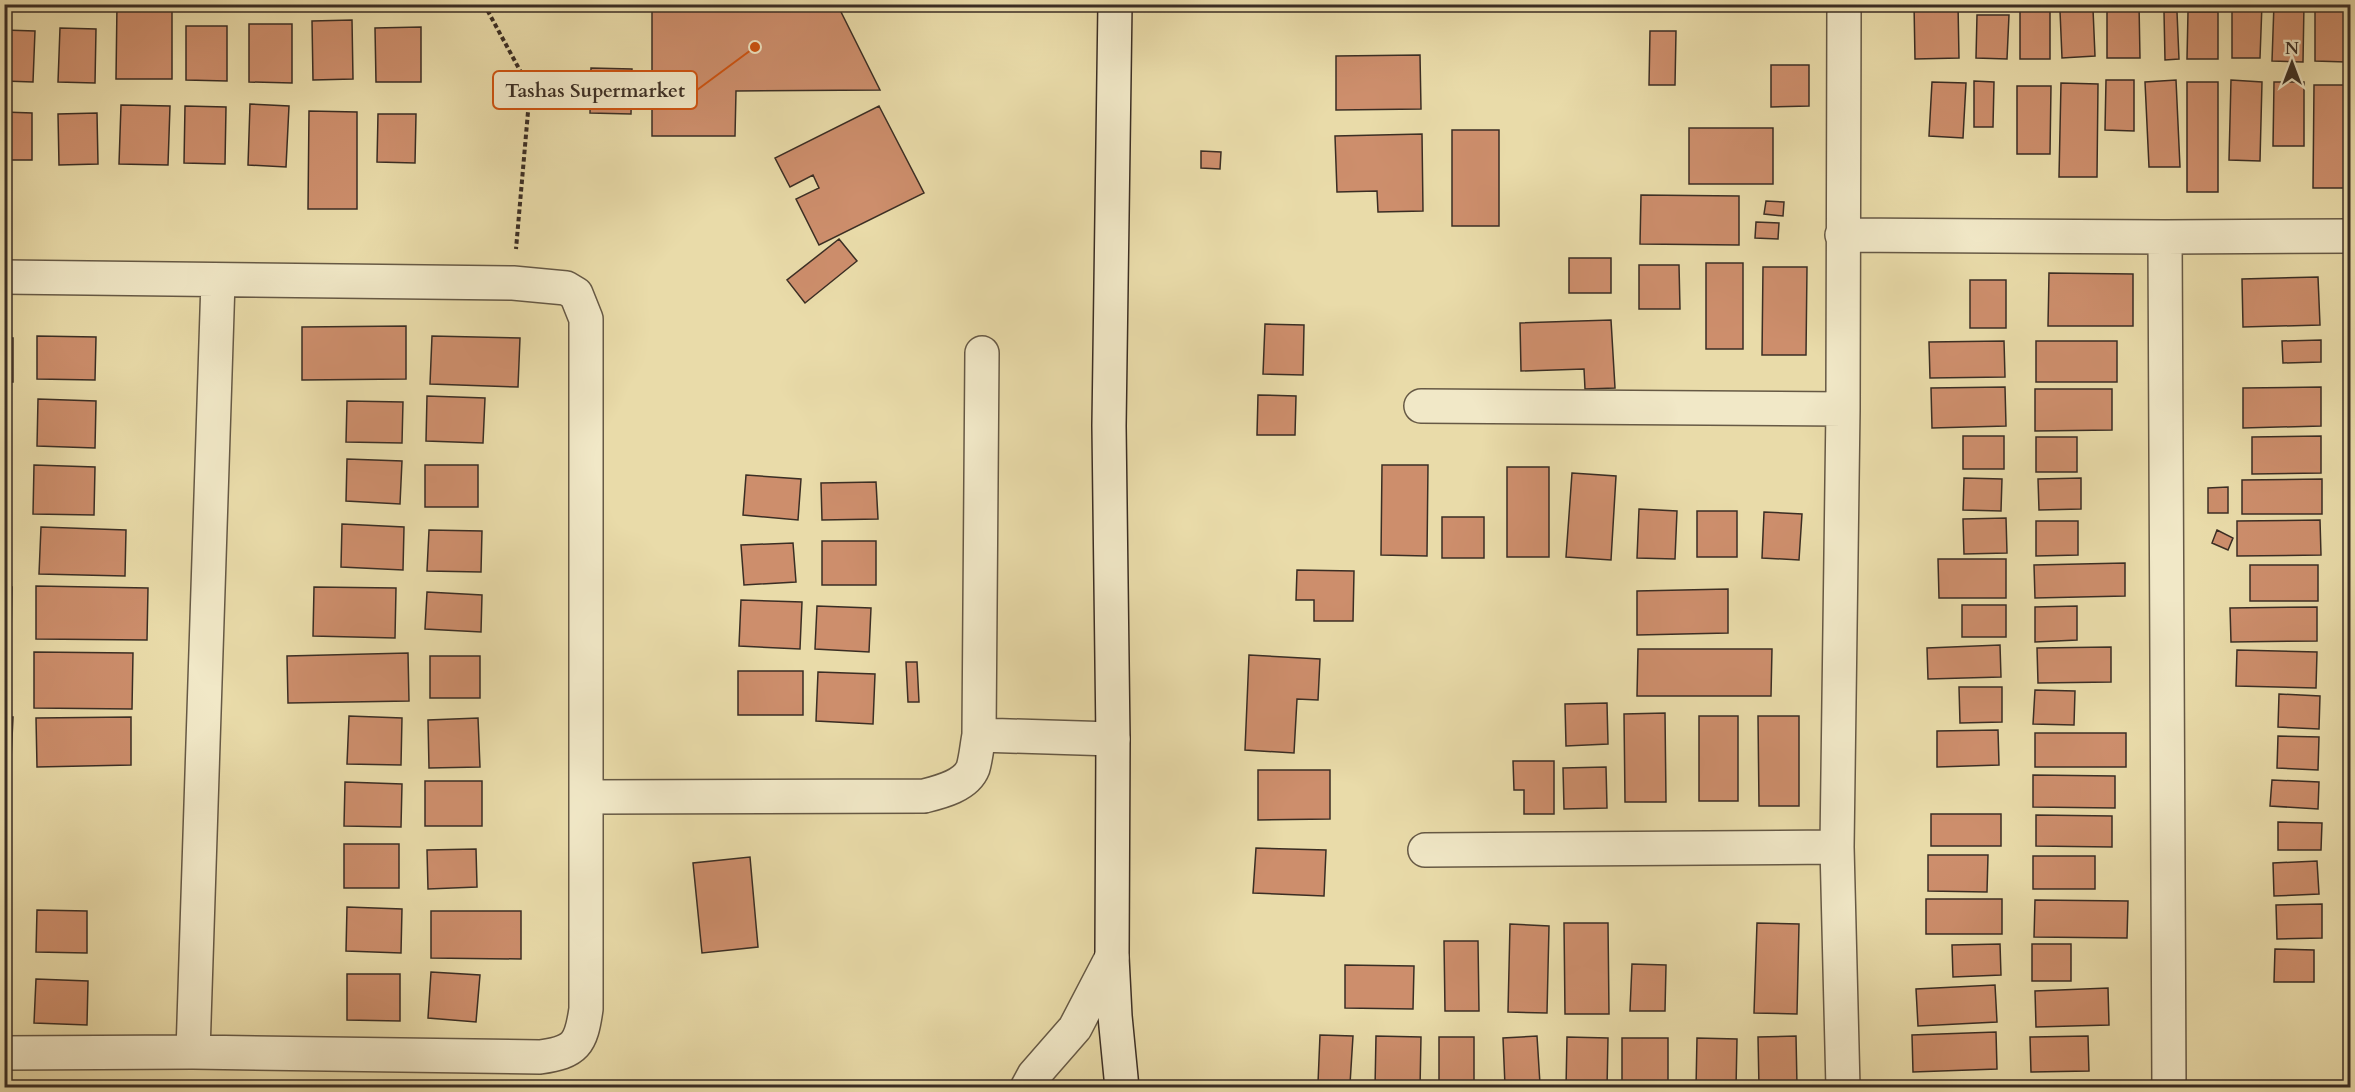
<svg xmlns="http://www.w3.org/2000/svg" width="2355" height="1092" font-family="Cardo,serif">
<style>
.building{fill:#cd8e6c;stroke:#3b2e24;stroke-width:1.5}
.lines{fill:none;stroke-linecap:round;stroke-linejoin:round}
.street-casing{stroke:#665945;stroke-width:36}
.secondary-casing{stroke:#3b2e24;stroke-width:36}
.path{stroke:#3b2e24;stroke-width:4;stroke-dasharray:4.5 3;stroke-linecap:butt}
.street{stroke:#f1e8c7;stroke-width:33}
.secondary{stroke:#f1e8c7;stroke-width:33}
.leader{fill:none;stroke:#ce5310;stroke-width:2}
.callout-dot{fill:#ce5310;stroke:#f1e8c7;stroke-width:2}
.callout{fill:#f1e8c7;stroke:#ce5310;stroke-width:2}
.callout-label{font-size:20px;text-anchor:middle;font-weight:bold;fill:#3b2e24}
</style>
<rect width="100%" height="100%" fill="#e9dba9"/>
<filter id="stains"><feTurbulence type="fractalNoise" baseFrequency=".00333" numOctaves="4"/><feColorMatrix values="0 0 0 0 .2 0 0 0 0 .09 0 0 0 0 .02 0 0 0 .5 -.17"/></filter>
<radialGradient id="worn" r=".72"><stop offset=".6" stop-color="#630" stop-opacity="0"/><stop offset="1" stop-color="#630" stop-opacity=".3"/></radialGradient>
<!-- building -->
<path class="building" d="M117 4H172V79H116Z
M652 4H837L880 90 736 91 735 136H652Z
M1914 4H1958L1959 58 1915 59Z
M2107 4H2139L2140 58H2107Z
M2232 4H2262L2260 58H2232Z
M2274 4H2304L2303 62 2272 61Z
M2315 4H2346V62L2315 61Z
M2093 9 2095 56 2062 58 2060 11Z
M2020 10H2050V59H2020Z
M2164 12H2177L2179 59 2165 60Z
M2188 12H2218V59H2187Z
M1977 15H2009L2007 59 1976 58Z
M352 20 353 79 313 80 312 21Z
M249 24H292V83L249 82Z
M186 26H227V81L186 80Z
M421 27V82H376L375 28Z
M60 28 96 29 95 83 58 82Z
M4 30 35 31 33 82 4 81Z
M1650 31H1676L1675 85H1649Z
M1420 55 1421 109 1336 110V56Z
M1771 65H1809V106L1771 107Z
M591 68 632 69 631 114 590 113Z
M2106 80H2134V131L2105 130Z
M2176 80 2180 167H2149L2145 82Z
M2231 80 2262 82 2260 161 2229 160Z
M1974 81 1994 82 1993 127H1974Z
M1932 82 1966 83 1963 138 1929 136Z
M2187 82H2218V192H2187Z
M2274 82H2304V146H2273Z
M2061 83 2098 84 2097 177H2059Z
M2314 85H2348V188H2313Z
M2017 86H2051L2050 154H2017Z
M250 104 289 106 286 167 248 165Z
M121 105 170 106 168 165 119 164Z
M185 106 226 107 225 164 184 163Z
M879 106 924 193 819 245 796 199 819 188 813 175 790 187 775 158Z
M309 111 357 112V209H308Z
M4 112 32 113V160H4Z
M97 113 98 164 59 165 58 114Z
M378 114H416L415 163 377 162Z
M1689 128H1773V184H1689Z
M1452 130H1499V226H1452Z
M1422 134 1423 211 1378 212 1377 191 1337 192 1335 136Z
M1201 151 1221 152 1220 169 1201 168Z
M1641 195 1739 196V245L1640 244Z
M1766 201 1784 202 1783 216 1764 214Z
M1756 222 1779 223 1778 239 1755 238Z
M839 239 857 261 805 303 787 280Z
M1569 258H1611V293H1569Z
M1706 263H1743V349H1706Z
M1639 265H1679L1680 309H1639Z
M1763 267H1807L1806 355H1762Z
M2049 273 2133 274V326H2048Z
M2318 277 2320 325 2243 327 2242 279Z
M1970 280H2006V328H1970Z
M1611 320 1615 388 1585 389 1584 369 1521 371 1520 323Z
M1265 324 1304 325 1303 375 1263 374Z
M406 326V379L302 380V327Z
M37 336 96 337 95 380 37 379Z
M432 336 520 338 518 387 430 384Z
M4 338H13V382H4Z
M2321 340V362L2283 363 2282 341Z
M2004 341 2005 377 1930 378 1929 342Z
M2036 341H2117V382H2036Z
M2005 387 2006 426 1932 428 1931 388Z
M2321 387V426L2243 428V388Z
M2035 389H2112V430L2035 431Z
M1258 395 1296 396 1295 435H1257Z
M427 396 485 398 483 443 426 441Z
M4 398H11V449H4Z
M38 399 96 401 95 448 37 446Z
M347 401 403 402 402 443 346 442Z
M1963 436H2004V469H1963Z
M2321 436V473L2252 474V437Z
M2036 437H2077V472H2036Z
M347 459 402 461 400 504 346 501Z
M4 465H11L8 519H4Z
M34 465 95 467 94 515 33 514Z
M425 465H478V507H425Z
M1382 465H1428L1427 556 1381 555Z
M1507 467H1549V557H1507Z
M1572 473 1616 476 1611 560 1566 557Z
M746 475 801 479 798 520 743 515Z
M1964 478 2002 479 2001 511 1963 510Z
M2081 478V509L2039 510 2038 479Z
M2322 479V514H2242V480Z
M876 482 878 519 822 520 821 483Z
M2228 487V513H2208V488Z
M1639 509 1677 511 1675 559 1637 558Z
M1697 511H1737V557H1697Z
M1764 512 1802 514 1799 560 1762 558Z
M1442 517H1484V558H1442Z
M2006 518 2007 553 1964 554 1963 519Z
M2320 520 2321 555 2237 556V521Z
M2036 521H2078V555L2036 556Z
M342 524 404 527 403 570 341 567Z
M41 527 126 530 125 576 39 574Z
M429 530 482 531 481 572 427 571Z
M2217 530 2233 538 2228 550 2212 543Z
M4 535H11L9 575H4Z
M822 541H876V585H822Z
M793 543 796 582 744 585 741 545Z
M1938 559H2006V598H1939Z
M2125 563V596L2035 598 2034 565Z
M2250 565H2318V601H2250Z
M1297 570 1354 571 1353 621H1314V600H1296Z
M4 586 12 587 11 636H4Z
M36 586 148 588 147 640 36 639Z
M314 587 396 588 395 638 313 636Z
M1728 589V633L1637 635V591Z
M427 592 482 595 481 632 425 629Z
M741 600 802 602 800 649 739 646Z
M1962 605H2006V637H1962Z
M817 606 871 608 869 652 815 649Z
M2077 606V640L2035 642V607Z
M2317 607V641L2231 642 2230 608Z
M2000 645 2001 677 1928 679 1927 648Z
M2111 647V682L2038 683 2037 648Z
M1638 649H1772L1771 696H1637Z
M2237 650 2317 652 2316 688 2236 686Z
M34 652 133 653 132 709 34 708Z
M408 653 409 701 288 703 287 656Z
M1249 655 1320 659 1318 700 1297 699 1294 753 1245 750Z
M430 656H480V698H430Z
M4 661H7L5 703H4Z
M906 662H917L919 702H908Z
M738 671H803V715H738Z
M818 672 875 674 873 724 816 721Z
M1959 687H2002V722L1960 723Z
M2035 690 2075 691 2074 725 2033 724Z
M2279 694 2320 696 2319 729 2278 727Z
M1607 703 1608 744 1566 746 1565 704Z
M1665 713 1666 802H1625L1624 714Z
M349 716 402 718 401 765 347 764Z
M1699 716H1738V801H1699Z
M1758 716H1799V806H1759Z
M4 717H13L11 760 4 759Z
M131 717V765L37 767 36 718Z
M478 718 480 767 429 768 428 720Z
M1998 730 1999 765 1937 767V731Z
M2035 733H2126V767H2035Z
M2278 736 2319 737 2318 770 2277 768Z
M1513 761H1554V814H1524V790H1514Z
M1606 767 1607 808 1564 809 1563 768Z
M1258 770H1330V819L1258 820Z
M2033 775 2115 776V808L2033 807Z
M2272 780 2319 782 2318 809 2270 806Z
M425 781H482V826H425Z
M345 782 402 784 401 827 344 826Z
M4 788H8V825H4Z
M1931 814H2001V846H1931Z
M2036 815 2112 816V847L2036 846Z
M2278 822 2322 823 2321 850H2278Z
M344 844H399V888H344Z
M1256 848 1326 850 1324 896 1253 893Z
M476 849 477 887 428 889 427 850Z
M1928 855H1988L1987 892 1928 891Z
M2033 856H2095V889H2033Z
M750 857 758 947 702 953 693 863Z
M2317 861 2319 894 2274 896 2273 863Z
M1926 899H2002V934H1926Z
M2035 900 2128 901 2127 938 2034 937Z
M4 901H6V957H4Z
M2322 904V938L2277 939 2276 905Z
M347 907 402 909 401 953 346 951Z
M37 910 87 911V953L36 952Z
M431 911H521V959L431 958Z
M1564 923H1608L1609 1014H1565Z
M1757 923 1799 924 1797 1014 1754 1013Z
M1510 924 1549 926 1547 1013 1508 1012Z
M1444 941H1478L1479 1011H1445Z
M2000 944 2001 975 1953 977 1952 945Z
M2032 944H2071V981H2032Z
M2275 949 2314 950V982H2274Z
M1632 964 1666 965 1665 1011H1630Z
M1345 965 1414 966 1413 1009 1345 1008Z
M431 972 480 975 476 1022 428 1018Z
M347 974H400V1021L347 1020Z
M4 978H7L5 1021H4Z
M36 979 88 981 87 1025 34 1023Z
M1995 985 1997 1022 1918 1026 1916 989Z
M2108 988 2109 1025 2036 1027 2035 991Z
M1996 1032 1997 1069 1913 1072 1912 1035Z
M1320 1035 1353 1036 1350 1084 1318 1083Z
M1376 1036 1421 1037 1420 1088H1375Z
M1537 1036 1540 1084 1505 1086 1503 1038Z
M1796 1036 1797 1086 1759 1087 1758 1037Z
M2088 1036 2089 1071 2031 1072 2030 1037Z
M1439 1037H1474V1086H1439Z
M1567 1037 1608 1038 1607 1088H1566Z
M1622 1038H1668V1088H1622Z
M1697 1038 1737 1039 1736 1088H1696Z
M2114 1084V1088H2028V1087Z"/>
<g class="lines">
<!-- street casing -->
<g class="street-casing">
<path id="street" d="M1842 235 2165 237 2350 236
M2165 237 2169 1088
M4 277 513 283 566 288 576 294 586 319V1009C581 1044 576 1052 540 1057L193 1052 4 1053
M1421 406 1843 409
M979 735 982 353
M588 797 924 796C940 792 966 786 973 768 976 758 977 745 979 735L1113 739
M1425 850 1837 847
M193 1052 218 281
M1027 1088 1034 1075 1075 1028 1112 957
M1843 1088 1837 847 1843 409 1844 4"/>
</g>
<!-- secondary casing -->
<g class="secondary-casing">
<path id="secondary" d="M1115 4 1109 426 1113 739 1112 957 1115 1016 1122 1088"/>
</g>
<!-- path -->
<path class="path" d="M484 4 530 89 516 249"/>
<!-- street -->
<use href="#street" class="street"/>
<!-- secondary -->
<use href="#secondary" class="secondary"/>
</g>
<!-- callouts -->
<path class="leader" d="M755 47L697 90"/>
<circle class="callout-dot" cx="755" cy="47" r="6"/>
<rect class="callout" x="493" y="71" width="204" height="38" rx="6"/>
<g class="callout-label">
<text x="595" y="97">Tashas Supermarket</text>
</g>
<!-- margin -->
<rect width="2355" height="1092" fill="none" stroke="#e9dba9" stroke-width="24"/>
<rect x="6" y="6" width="2343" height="1080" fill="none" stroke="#3b2e24" stroke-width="3"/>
<rect x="12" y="12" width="2331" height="1068" fill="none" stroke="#3b2e24" stroke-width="1.5"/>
<!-- north arrow -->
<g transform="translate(2292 63)" stroke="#f1e8c7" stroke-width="4.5" paint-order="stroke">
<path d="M0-4.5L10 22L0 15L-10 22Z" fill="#3b2e24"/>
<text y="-9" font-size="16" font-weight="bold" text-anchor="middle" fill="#3b2e24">N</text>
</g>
<rect width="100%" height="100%" filter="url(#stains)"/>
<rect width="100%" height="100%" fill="url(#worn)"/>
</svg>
